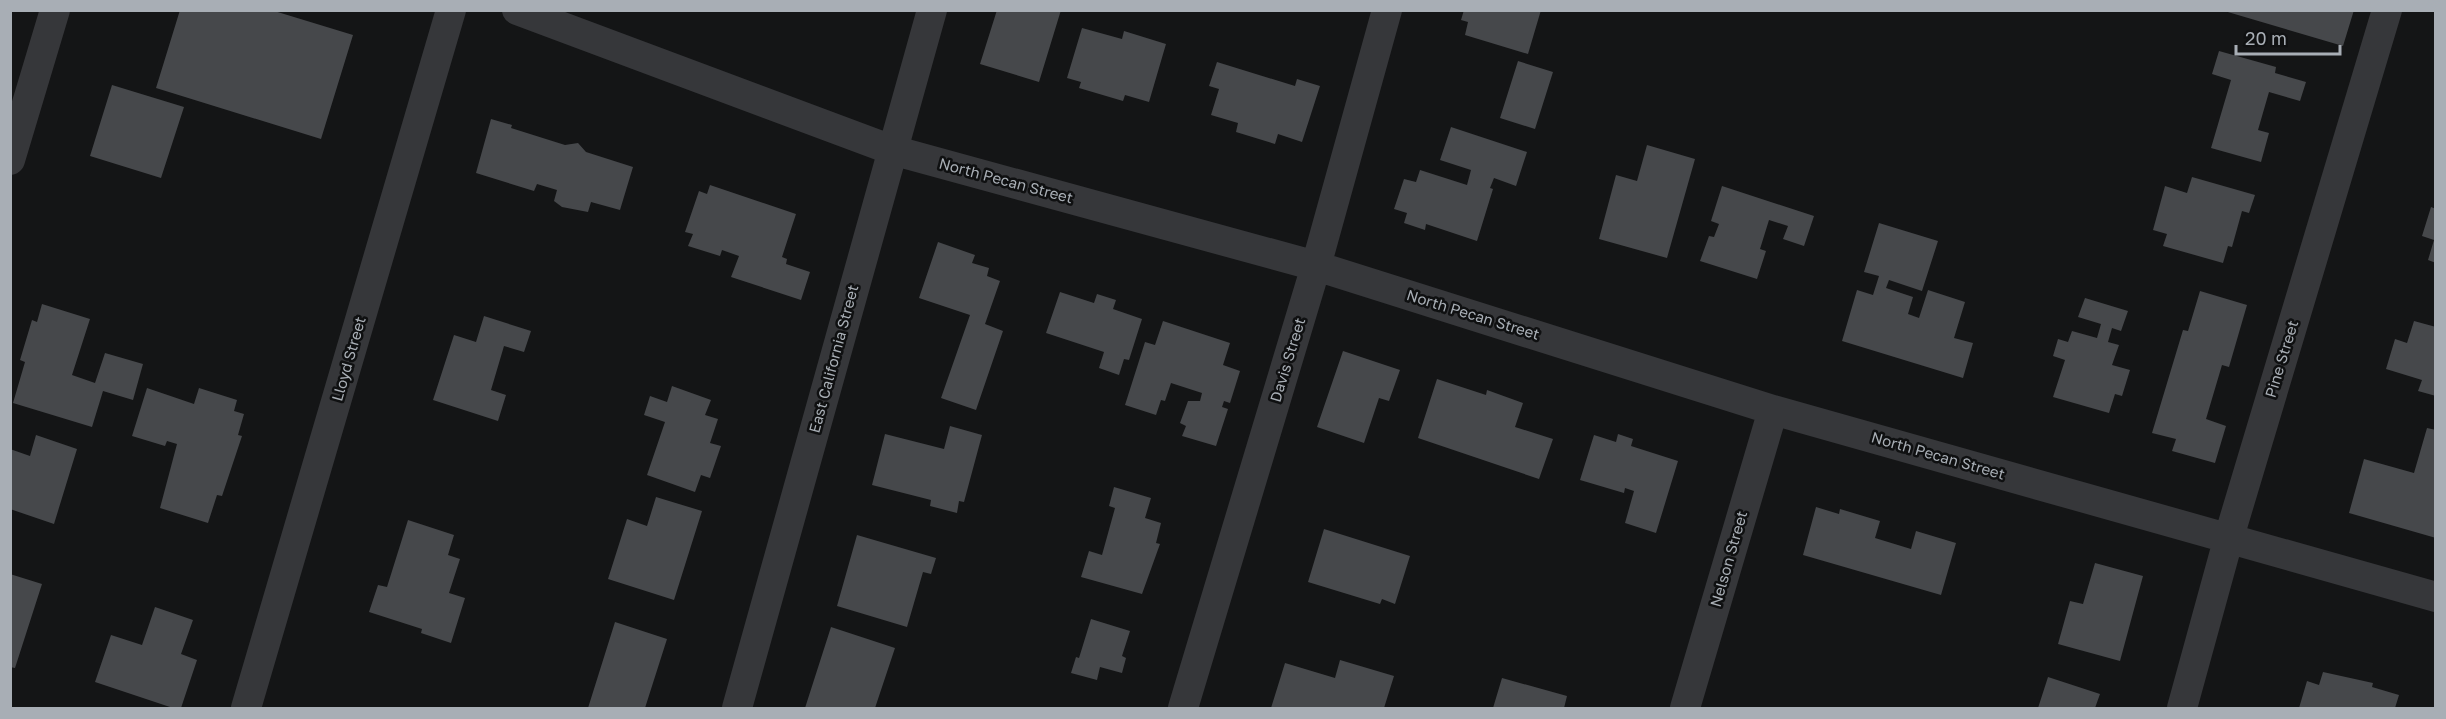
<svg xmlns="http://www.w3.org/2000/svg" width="2446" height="719" font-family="'Golos Text',sans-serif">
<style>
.building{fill:#46484b}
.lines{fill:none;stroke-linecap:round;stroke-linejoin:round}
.street{stroke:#36373a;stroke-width:30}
.labels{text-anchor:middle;stroke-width:5;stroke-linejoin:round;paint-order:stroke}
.street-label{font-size:15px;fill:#a8aeb5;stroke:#0f1011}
</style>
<rect width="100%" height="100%" fill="#141516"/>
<!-- building -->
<path class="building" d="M180 10H271L353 35 321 139 156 88Z
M997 10H1061L1039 82 980 64Z
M1464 10H1541L1528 54 1465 35 1468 22 1461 20Z
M2221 10H2354L2343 46Z
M1082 28 1122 39 1124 31 1166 44 1149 102 1125 95 1123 101 1079 88 1081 82 1067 78Z
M2219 51 2276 67 2275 73 2306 82 2300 101 2269 92 2258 130 2269 133 2261 162 2211 148 2231 80 2212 74Z
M1518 61 1553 72 1535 129 1500 118Z
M1217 62 1295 86 1297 79 1320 86 1302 142 1278 134 1275 144 1236 132 1238 123 1211 115 1219 89 1209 86Z
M112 85 184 107 161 178 90 156Z
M491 119 512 125 511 128 565 145 578 143 586 152 633 167 620 210 591 202 588 212 562 207 554 201 557 190 537 184 534 191 476 173Z
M1451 127 1527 152 1516 186 1494 178 1490 188 1493 189 1477 241 1426 224 1425 230 1404 223 1407 213 1394 209 1404 179 1416 182 1420 170 1467 185 1471 170 1440 160Z
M1647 145 1695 159 1667 258 1599 239 1616 175 1637 181Z
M2192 177 2255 195 2249 213 2242 211 2232 247 2228 246 2223 263 2163 246 2167 234 2153 230 2165 186 2187 193Z
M710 185 796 214 782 257 787 259 786 264 810 272 801 300 731 277 739 256 722 250 720 256 688 246 693 234 685 232 699 191 707 194Z
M1722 186 1814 216 1804 246 1783 239 1788 226 1769 220 1760 249 1766 251 1757 279 1700 261 1709 236 1714 237 1719 224 1711 221Z
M2431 207 2436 209V263L2428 260 2434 240 2422 236Z
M1879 223 1938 241 1922 291 1889 280 1886 288 1913 297 1908 314 1919 318 1928 290 1965 302 1954 338 1973 343 1963 378 1842 341 1857 290 1873 295 1879 276 1864 272Z
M938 242 975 255 972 263 989 268 987 276 1000 281 985 324 1003 331 976 410 941 398 970 315 919 298Z
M2200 291 2247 305 2229 367 2222 365 2206 419 2226 426 2215 463 2172 451 2176 439 2152 433 2183 330 2188 331Z
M1060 292 1094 303 1097 294 1116 300 1113 309 1142 319 1129 360 1124 359 1119 375 1099 368 1104 352 1046 333Z
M2085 298 2128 311 2121 331 2112 328 2108 342 2119 345 2112 365 2130 370 2122 396 2115 394 2109 413 2053 397 2065 360 2053 356 2058 339 2068 342 2072 331 2097 338 2101 324 2078 317Z
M42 304 90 319 72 375 95 383 105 353 143 364 133 400 103 391 92 427 13 403 25 362 20 360 32 320 37 322Z
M484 316 531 331 524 352 504 346 491 390 506 395 498 421 433 400 454 335 476 342Z
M1163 321 1230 343 1223 365 1240 371 1230 403 1224 401 1222 407 1228 409 1216 446 1182 436 1186 426 1180 423 1188 401H1200L1202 393 1171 383 1165 401 1161 400 1156 415 1125 405 1145 342 1155 345Z
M2414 321 2436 327V396L2418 391 2422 380 2386 369 2395 339 2407 343Z
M1343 351 1400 370 1389 401 1379 398 1364 443 1317 427Z
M1437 379 1486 395 1487 390 1523 403 1515 427 1553 439 1539 479 1418 438Z
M672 386 711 400 705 415 718 419 710 443 721 446 710 478 701 475 695 492 647 475 665 422 644 415 650 396 667 402Z
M147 388 194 404 199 388 237 400 234 411 244 414 238 435 242 436 222 496 217 495 208 523 160 508 177 444 167 441 165 446 132 436Z
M950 426 982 435 964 502 959 501 957 513 930 506 931 500 872 485 885 434 944 449Z
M2427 428 2436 430V538L2349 513 2364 459 2414 473Z
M1618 434 1633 439 1631 446 1678 461 1656 533 1625 523 1634 491 1625 488 1624 493 1580 480 1594 435 1616 442Z
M36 435 77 449 54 524 10 509V449L30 456Z
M1114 487 1151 498 1145 518 1161 523 1156 543 1160 544 1142 594 1081 577 1089 551 1102 555 1115 508 1109 506Z
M656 497 702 511 674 600 608 579 627 519 647 526Z
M1816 507 1839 514 1840 509 1880 521 1875 538 1911 549 1916 531 1956 543 1941 595 1803 555Z
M408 520 454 535 448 555 460 559 449 593 465 598 451 643 421 633 422 629 369 612 378 585 387 587Z
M1324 529 1410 556 1395 604 1382 599 1380 604 1308 582Z
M857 535 936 558 931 574 923 572 907 627 837 606Z
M2095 563 2143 576 2120 661 2058 644 2070 601 2083 604Z
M10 574 42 584 15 668 10 667Z
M155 607 193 620 181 654 197 660 181 708H173L95 682 111 635 142 645Z
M1091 619 1130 631 1122 656 1126 658 1122 673 1100 667 1097 680 1071 673 1076 657 1079 658Z
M615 622 667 639 645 708H588Z
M831 627 895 648 875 708H805Z
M1340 660 1394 676 1384 708H1271L1285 663 1335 678Z
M2323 672 2373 683 2372 687 2399 695 2395 708H2299L2307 681 2319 685Z
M2048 677 2100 694 2095 708H2038Z
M1502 678 1567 696 1564 708H1493Z"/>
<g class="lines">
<!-- street -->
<path class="street" d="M517 10 892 150 1316 266 1773 410 2436 597
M10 160 55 10
M246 708 451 10
M737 708 932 10
M1183 708 1316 266 1387 10
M1685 708 1773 410
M2182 708 2229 537 2387 10"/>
</g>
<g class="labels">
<!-- street labels -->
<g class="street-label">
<text transform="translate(1006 181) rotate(15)" y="5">North Pecan Street</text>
<text transform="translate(1473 315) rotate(17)" y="5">North Pecan Street</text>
<text transform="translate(349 359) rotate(-74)" y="5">Lloyd Street</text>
<text transform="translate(834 359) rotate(-75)" y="5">East California Street</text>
<text transform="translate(2282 359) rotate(-73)" y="5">Pine Street</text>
<text transform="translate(1288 360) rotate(-73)" y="5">Davis Street</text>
<text transform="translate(1938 456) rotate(16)" y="5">North Pecan Street</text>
<text transform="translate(1729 559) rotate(-74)" y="5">Nelson Street</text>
</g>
</g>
<!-- border -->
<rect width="2446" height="719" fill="none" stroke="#a8aeb5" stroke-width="24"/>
<!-- scale -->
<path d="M2236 45v9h104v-9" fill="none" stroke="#a8aeb5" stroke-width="3"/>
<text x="2245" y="45" font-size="18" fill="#a8aeb5" stroke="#0f1011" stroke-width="4.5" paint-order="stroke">20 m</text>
</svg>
